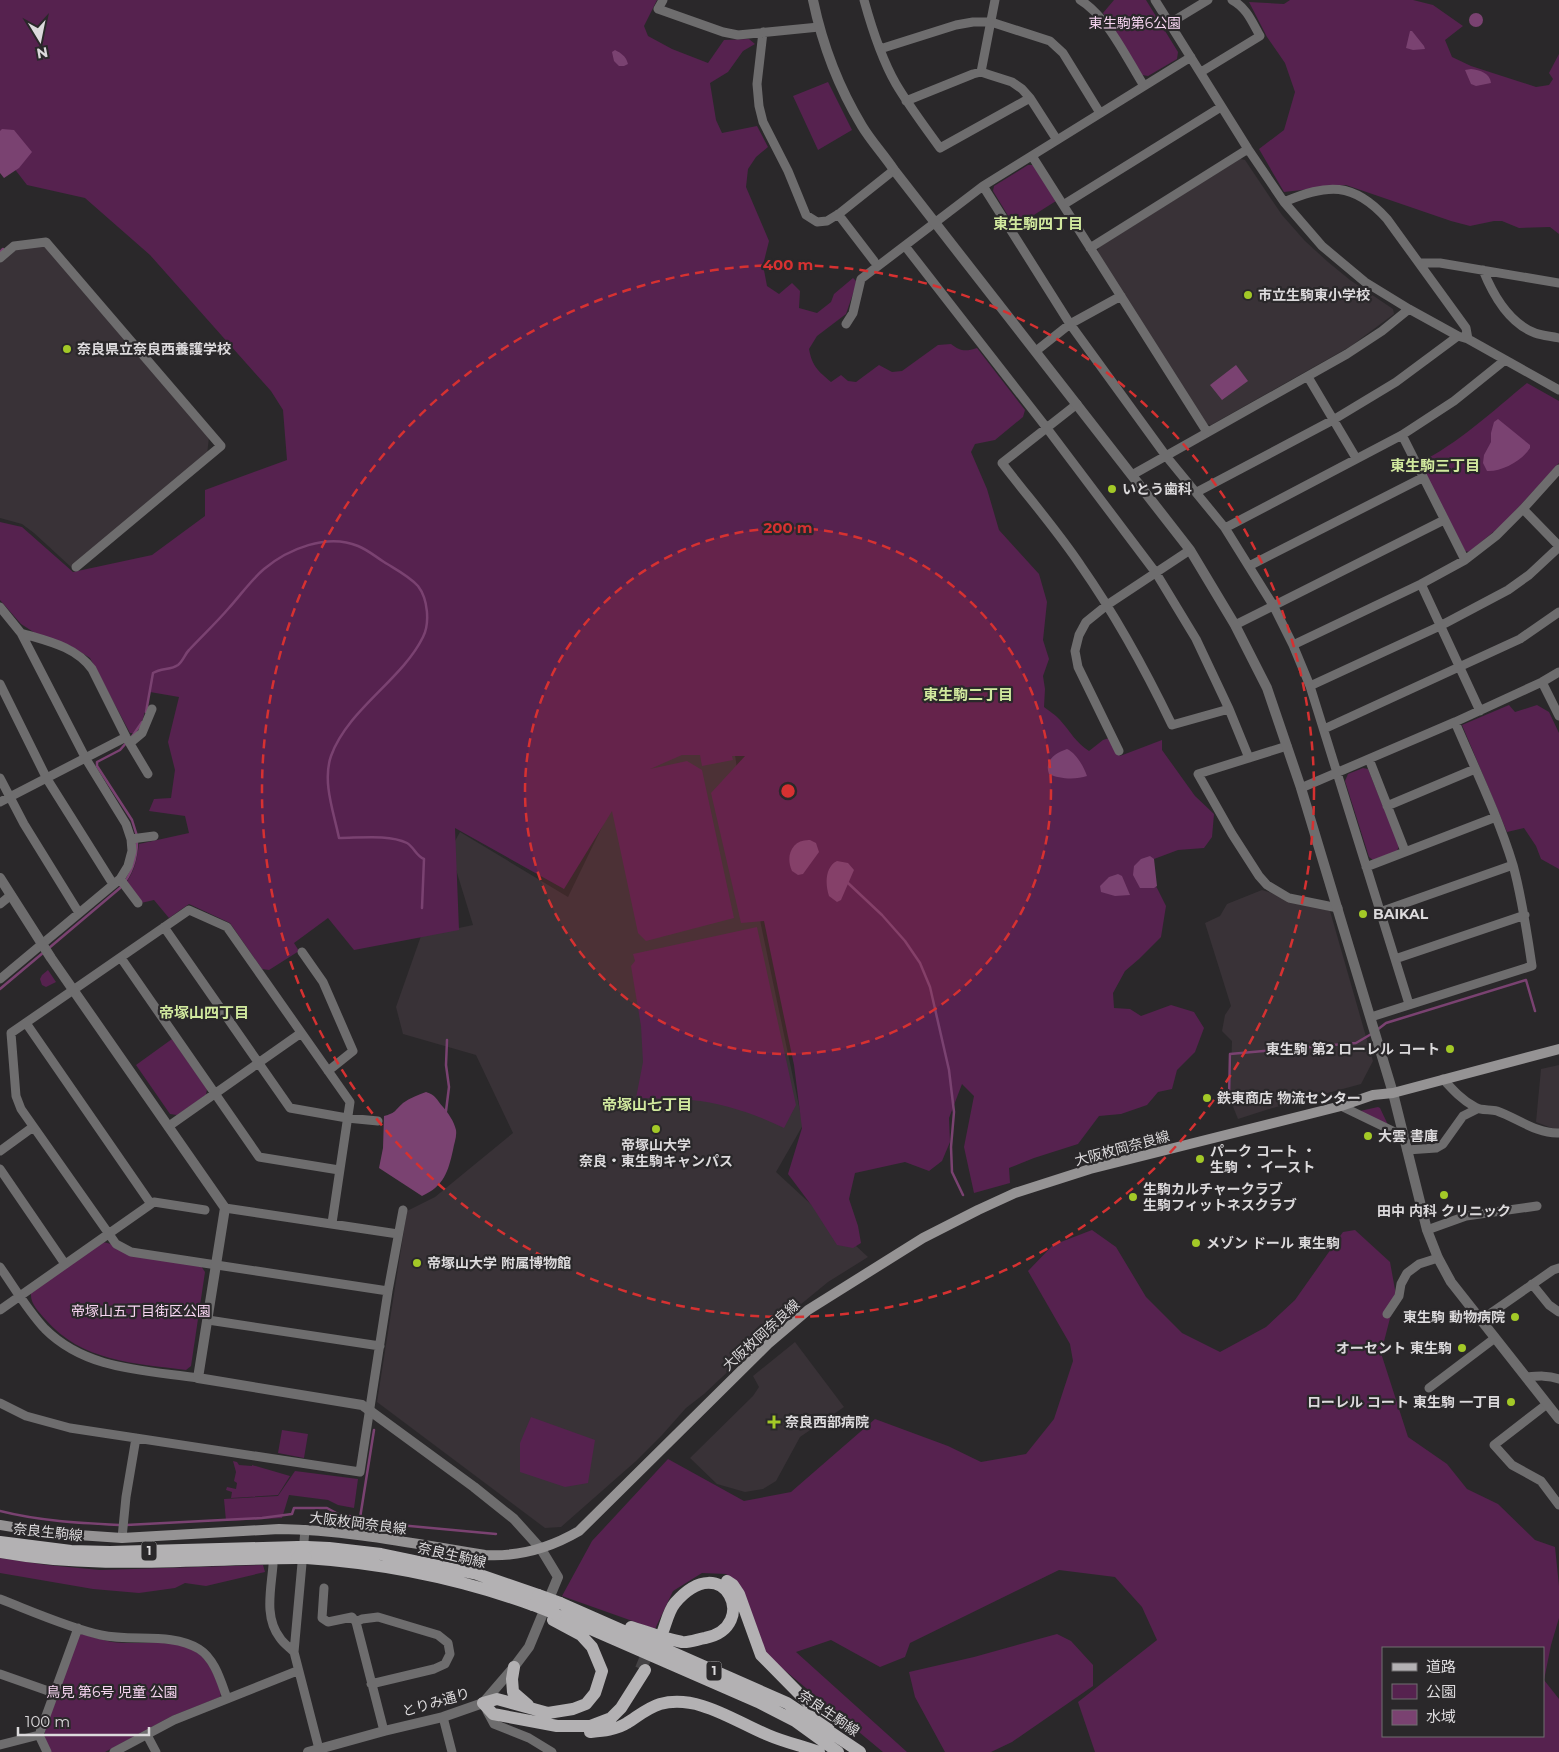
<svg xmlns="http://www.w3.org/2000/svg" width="1559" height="1752" font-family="Montserrat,'Noto Sans JP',sans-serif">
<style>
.built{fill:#393237}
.green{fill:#56224f;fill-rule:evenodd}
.water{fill:#7a4271}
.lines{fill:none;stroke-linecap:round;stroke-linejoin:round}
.stream{stroke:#7a4271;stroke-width:2.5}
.primary-tunnel{stroke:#454345;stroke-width:12;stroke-dasharray:12 6;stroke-linecap:butt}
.minor{stroke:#6e6d6e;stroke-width:9}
.tertiary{stroke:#6e6d6e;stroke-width:10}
.secondary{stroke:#959394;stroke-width:10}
.primary{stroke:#b3b1b3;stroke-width:12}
.primary-bridge{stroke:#b3b1b3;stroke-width:12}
.ring{fill:none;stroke:#d63131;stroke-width:2.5;stroke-dasharray:9 6}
.poi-dot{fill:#a3c927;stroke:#2a282a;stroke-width:2}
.labels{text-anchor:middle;stroke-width:4.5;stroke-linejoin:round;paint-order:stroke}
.shield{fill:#2a282a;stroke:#a7a5a7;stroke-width:1}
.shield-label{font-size:12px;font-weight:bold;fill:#dcdadc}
.park-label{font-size:14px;fill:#f7d5f1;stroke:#2a282a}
.poi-label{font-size:14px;font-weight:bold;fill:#dcdadc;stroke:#2a282a;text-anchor:start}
.street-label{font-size:14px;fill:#dcdadc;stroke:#2a282a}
.neighbourhood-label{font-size:15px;font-weight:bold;fill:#d1e99e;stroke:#2a282a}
.centre{fill:#d63131;stroke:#2a282a;stroke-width:2.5}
.ring-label{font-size:15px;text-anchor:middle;font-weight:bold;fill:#d63131;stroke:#2a282a;stroke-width:4.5;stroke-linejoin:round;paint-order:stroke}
</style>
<rect width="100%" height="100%" fill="#2a282a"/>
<!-- built -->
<path class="built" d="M1240 159 1245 160 1282 215 1305 241 1328 262 1350 280 1393 309 1394 314 1351 346 1211 425 1206 424 1097 252 1099 247Z
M45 244 209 437 207 455 71 567 34 533 22 524 0 518V262L16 247Z
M731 729 761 925 803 1125 776 1172 868 1257 828 1282 789 1314 704 1394 686 1408 662 1435 636 1461 561 1527 545 1528 377 1402 407 1211 435 1197 513 1133 476 1055 403 1034 396 1007 421 936 473 925 450 850 460 832 568 897 633 763Z
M1262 890 1330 911 1373 1061 1361 1084 1269 1109 1238 1119 1230 1099 1232 1041 1222 1031 1225 1015 1231 1006 1205 923 1220 916 1227 904Z
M1559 1065V1129L1557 1130 1536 1122 1541 1069Z
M795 1342 844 1407 800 1437 776 1481 763 1489 745 1492 717 1484 690 1458 753 1396 759 1387 753 1376Z"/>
<!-- green -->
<path class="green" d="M0 0H657L644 26 648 36 672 49 708 63 724 40 749 39 755 44 743 51 728 72 710 83 716 120 722 133 757 126 768 147 756 157 748 169 746 187 769 241 763 265 767 286 779 294 792 283 800 291 799 308 817 313 831 302 834 294 853 278 857 282 846 314 817 336 809 349C812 366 818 371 831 382L841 375 848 381 856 382 879 365 892 372 902 371 938 345 951 344C960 351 965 352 977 348L1025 410 1023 417 995 440 975 444 971 452 987 489 999 530 1039 574 1047 602 1043 640 1049 659 1043 676 1045 689 1044 707C1049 711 1056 715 1060 720 1070 731 1076 743 1089 751L1103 740 1109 738 1120 756 1162 740V750L1195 796 1214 814 1212 837 1204 848 1178 850 1138 865 1157 888 1166 906 1161 937 1139 959 1125 971 1113 993 1114 1008 1130 1009 1141 1016 1171 1005 1194 1012 1204 1028 1195 1052 1177 1070 1172 1089 1158 1092 1147 1105 1121 1114 1099 1116 1078 1144 1034 1158 1009 1168 1010 1183 974 1193 964 1147 974 1096 962 1084 949 1118 950 1142 942 1161 929 1171 905 1162 855 1173 849 1199 858 1226 861 1243 853 1248 837 1245 812 1206 788 1174 802 1128 794 1065 764 921 741 923 711 793 745 756H732L733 760 702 766 700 755H682L650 769 687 761 702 770 734 918 646 941 638 933 612 811 564 889 455 828 459 930 354 950 328 918 294 943 299 951 269 970 262 969 230 923 189 904 169 918 154 900 141 903 126 883C135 870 137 859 139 844L189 833 185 816 149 811 154 799 171 798 175 770 168 742 179 697 150 692 143 719 133 733H130L90 658 69 645 35 633 21 624 0 600V522L22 527 73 572 152 555 205 516V490L287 460 283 410 271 391 150 255 85 198 27 185 0 150Z
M1114 0H1146L1178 52 1177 59 1148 76 1142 75 1103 13Z
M1290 0H1413L1433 5 1463 26 1445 40 1452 57 1471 66 1536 87 1549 85 1553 79 1549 73 1559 54V234L1550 227 1519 228 1502 221H1494L1470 226 1451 221 1346 185 1284 192 1259 149 1284 130 1295 92 1285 63 1267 37 1249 2 1284 4Z
M828 82 852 130 818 150 793 96Z
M1028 165H1033L1056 201 1015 227 993 191 994 186Z
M1527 383 1559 401V463L1503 524 1469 552 1465 551 1419 463C1459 443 1493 411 1527 383Z
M1509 705 1515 712 1537 705 1549 712 1559 733V869L1541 859 1536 846 1524 828 1507 832 1462 725Z
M1363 768 1368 769 1399 846 1397 851 1373 860 1369 857 1345 781 1348 774Z
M757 927 796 1105 784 1128C755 1114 723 1103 691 1100 673 1098 654 1099 636 1098L643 1062 641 1026 631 966 635 961 633 954Z
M48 970 56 982 46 987 42 985 40 979 42 975Z
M172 1039 207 1089 206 1095 177 1115 170 1114 136 1065Z
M1378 1107 1380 1108 1389 1127 1360 1111Z
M1092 1230 1116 1247 1146 1297 1182 1333 1220 1352 1266 1327 1295 1300 1343 1232 1355 1230 1390 1262 1396 1295 1381 1353 1408 1437 1447 1464 1467 1489 1498 1504 1535 1540 1555 1547 1559 1586V1618L1551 1645 1544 1680 1559 1699V1752H1095L1078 1702 1157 1640 1142 1607 1115 1577 1059 1570 910 1643 905 1657 880 1667 831 1640 796 1652 907 1752H883L765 1654 741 1587 726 1574 702 1573 673 1591 655 1629 562 1596 592 1541 668 1459 744 1501 791 1492 875 1419 948 1446 981 1462 1026 1454 1054 1419 1073 1361 1070 1344 1028 1271 1053 1245ZM1383 1648H1543V1736H1383Z
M103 1242 201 1266 205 1272 191 1366 186 1370C134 1363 82 1362 45 1319 38 1311 30 1303 31 1293Z
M531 1417 595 1440 588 1483 565 1487 520 1472V1443Z
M282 1430 308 1434 304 1458 278 1453Z
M233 1461 237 1462 239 1465 252 1466V1465L290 1476 278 1495 231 1498 232 1492 226 1490 227 1487 236 1489 237 1483 234 1481 236 1472Z
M295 1471 358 1479 354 1508 338 1505 328 1500 289 1495 282 1518 226 1521 224 1499 278 1496Z
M0 1558 47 1565 100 1570 263 1565 265 1572 206 1586 185 1583 175 1588 139 1593 93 1589 0 1573Z
M83 1634C92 1637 102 1640 112 1642 139 1646 176 1636 199 1654 211 1664 216 1679 221 1693L220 1697 172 1716 105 1752H51L45 1740V1731L79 1635Z
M1057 1634 1071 1641 1093 1665V1686L1012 1742 991 1752H945L915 1697 909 1672 974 1657Z"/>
<!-- water -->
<path class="water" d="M1469 20a7 7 0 1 1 14 0a7 7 0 1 1-14 0Z
M1410 31H1412L1424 46 1425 49 1413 50 1406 48Z
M615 50C621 53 626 56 628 64L624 66H619L614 61 612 52Z
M1471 69C1480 70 1490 73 1491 83L1476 86 1471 84 1465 70Z
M2 129 14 130 32 152 19 168 4 178 0 173V131Z
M1236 365 1248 381 1222 400 1210 385Z
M1498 419 1530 445V448C1522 461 1501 472 1487 471L1483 463 1484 455 1491 442V433L1494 422Z
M1067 749C1076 753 1084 767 1087 776 1076 780 1059 779 1049 774 1044 761 1055 753 1067 749Z
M810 840 816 843 819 852 803 874 798 875 792 871C785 856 792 839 810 840Z
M1150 856 1154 859 1157 886 1154 888H1140L1133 875 1134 866 1141 859Z
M837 861 848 863 854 870 841 900 837 902 829 896C825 884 825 867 837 861Z
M1118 874 1122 876 1130 895 1115 896 1101 892 1100 886 1109 877Z
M426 1092C436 1095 436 1099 443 1107 448 1113 454 1121 456 1130 457 1137 454 1143 453 1150 448 1172 444 1186 422 1196L379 1168 383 1148 384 1116C396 1113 394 1111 403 1103 410 1098 418 1095 426 1092Z"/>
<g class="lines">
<!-- stream -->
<path class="stream" d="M0 252 3 249
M146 712 153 673C161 668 171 670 178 665 183 661 185 654 189 650 202 636 216 623 228 609 240 596 250 581 264 569 288 549 327 533 358 546 368 550 376 557 384 562 395 569 409 576 418 586 428 599 430 623 423 637 402 680 348 709 331 756 322 782 334 813 339 838 359 838 389 834 407 843 414 847 416 856 424 859L422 908
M131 738 142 722
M127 742 120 750 97 762V766L132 820 137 836
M848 883 882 915 905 941 920 963 930 987 949 1070 954 1112 951 1147 952 1172 963 1195
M49 948 120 888C132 874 137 860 137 841
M0 989 44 952
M1377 1030 1386 1023 1526 980 1535 1011
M1229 1098 1230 1054 1356 1043 1373 1033
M446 1111 449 1087 446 1065 447 1040
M0 1511C39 1521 80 1523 120 1525
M360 1518 374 1430
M126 1525 262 1518 292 1514 294 1508H327L338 1514 399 1525 496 1534"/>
<!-- primary-tunnel -->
<path class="primary-tunnel" d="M641 1669 651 1644"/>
<!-- minor -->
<path class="minor" d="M663 0 658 9 723 32 738 35 819 27
M864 0C872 29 881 58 896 84 909 106 925 127 940 148L1030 98
M1080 0C1107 16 1127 59 1144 86
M1155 0 1248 149 1284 202 1322 246 1365 282 1409 309 1458 336 1468 339 1559 390
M1170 23 1208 0
M763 32 757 84 759 106 763 122 788 171 806 215 817 222 827 221 840 213 894 170
M880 49 956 25 973 22H991L1050 41 1063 53 1100 113
M981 72 995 0
M1201 72 1260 36C1252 22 1247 8 1232 0
M906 101 973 74 981 72 990 75 1012 82 1022 89 1030 98 1057 140
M1032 156 1207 432
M983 186 1070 324 1166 456 1225 528 1273 605 1293 645 1310 686 1409 1004
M1284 202C1327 184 1353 181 1387 219L1466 328 1468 339
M1063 205 1221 107
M838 214 874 261
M905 246 1046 427 1156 573 1196 639 1229 709 1249 758
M1090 248 1248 149
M0 258 14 246 46 242 221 446 76 567
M1420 263H1440L1559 283
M1483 270C1493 295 1509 323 1535 333 1543 336 1551 336 1559 338
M846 324 853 313 861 279 983 186 1191 57
M1036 351 1070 324 1121 296
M1308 377 1356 458
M1077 404 1002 463C1028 497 1057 530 1081 566 1116 616 1145 669 1172 725L1229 709
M1402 435 1465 560
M1132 475 1347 354 1382 331 1409 309
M1197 492 1333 420 1396 382 1458 336
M1523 509 1559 546
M1225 528 1402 435 1454 401 1505 360
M1249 566 1422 478
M1421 584 1480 711
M0 607 21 633 86 759 126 824 131 839 132 851 128 866 120 879 0 979
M1235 625 1444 520
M21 633C47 641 75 646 92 669L126 737 148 774
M1293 645 1421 584 1465 560 1496 536 1523 509 1559 469
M1542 682 1559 716
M0 684 47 779 113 884
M1310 686 1440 626 1508 590 1529 575 1559 547
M1324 729 1520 639 1559 612
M130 743 142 733 152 709
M1287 746 1198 774 1232 834 1259 876 1267 885 1289 898 1338 908
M1119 751 1078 667 1075 651 1079 635 1086 622 1107 605 1190 550
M1369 759 1405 851
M0 778 24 824 79 913
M1301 788 1455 722 1542 682 1559 672
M0 802 126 737
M1387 806 1475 769
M131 839 154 836
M1366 867 1496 817
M120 879 138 903
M0 904 11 895
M1380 912 1513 865
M164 927 290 1108 347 1118 378 1121
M302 952 323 982 353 1051 328 1071
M121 958 259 1157 339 1170
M1395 959 1525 915
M1371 1017 1532 966C1527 932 1522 898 1513 865 1498 816 1475 769 1455 722
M26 1023 151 1204 154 1202 205 1210
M1443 1079C1453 1090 1462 1100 1475 1107 1481 1111 1490 1109 1497 1111 1517 1118 1537 1134 1559 1133
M1341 1106 1403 1136
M169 1126 301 1033
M1407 1150 1436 1148 1443 1144 1463 1116 1477 1109
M0 1151 33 1127
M0 1169 65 1264
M225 1208 398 1234
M332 1223 350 1102 227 927 189 910 11 1033 16 1096 21 1109 116 1244 131 1252 388 1291
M1427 1230 1466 1216 1537 1206
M0 1267C14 1287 28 1311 45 1329 86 1370 144 1370 198 1378
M1532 1284 1549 1305 1559 1312
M0 1310 151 1204
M1387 1314 1399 1296 1401 1284 1407 1273 1419 1264 1438 1258
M208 1320 380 1346
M1481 1320 1553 1270 1559 1268
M1526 1377C1538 1376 1548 1375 1559 1379
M1429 1388 1495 1338
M0 1403 26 1416 70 1428 360 1472 388 1291 403 1210
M1547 1404 1494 1445 1512 1465 1541 1481 1559 1505
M305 1530 294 1652 319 1749
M122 1538 126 1497 136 1438
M273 1565C271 1590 264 1617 280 1638 283 1643 289 1647 294 1652
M324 1588 322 1618 328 1622 352 1617 356 1622 384 1731
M0 1599C31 1611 69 1628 101 1635 133 1642 171 1632 199 1649 215 1659 221 1682 227 1698
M356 1622 362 1619 378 1617 438 1635 448 1643 450 1654 445 1664 434 1669 371 1684
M0 1674 54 1693
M487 1711 494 1724 529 1738 552 1752
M443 1717 452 1752
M39 1735 47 1752
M147 1735 156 1752
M0 1745 39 1735 78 1628
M114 1752 174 1720 297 1671"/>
<!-- tertiary -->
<path class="tertiary" d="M813 0C822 43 839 88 862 126 871 141 884 155 894 170L1190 550 1235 625 1267 688 1301 788 1393 1093 1427 1230 1438 1258 1451 1282 1559 1419
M0 878 51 958 225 1208 198 1378 362 1405 474 1487 514 1519 541 1549 558 1577 529 1647 514 1667 483 1703 443 1717 384 1731 308 1752"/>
<!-- secondary -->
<path class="secondary" d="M0 1525 49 1533 122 1538 279 1529C349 1530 416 1544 485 1555 520 1557 550 1548 579 1531L768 1344 808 1310 923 1238 978 1210 1015 1193 1090 1169 1341 1106 1373 1095 1393 1093 1559 1049"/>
<!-- primary -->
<path class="primary" d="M0 1542 71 1551 110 1552 298 1547
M307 1547 329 1548 381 1554 477 1574 538 1595
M0 1552C98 1570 198 1558 297 1558
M306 1558C383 1563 461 1579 533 1605
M727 1581 733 1585 739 1594 761 1655 829 1724
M560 1603 787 1703 860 1752
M561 1616 758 1702 795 1721 838 1752
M553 1620 581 1635 592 1647 602 1671 595 1693 586 1704 573 1709 548 1713 497 1699 483 1703 493 1714 557 1726H590L611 1718 621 1708 645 1670
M631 1627C647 1632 666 1639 682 1642 689 1643 698 1639 705 1638 761 1627 724 1546 675 1603 669 1610 666 1623 663 1631
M514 1667 512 1679 513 1692 528 1705
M590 1732C602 1731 616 1730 627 1723 637 1717 647 1708 660 1704 698 1694 734 1721 768 1735 784 1742 802 1746 819 1752"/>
<!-- primary-bridge -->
<path class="primary-bridge" d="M298 1547H307
M297 1558H306
M538 1595 560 1603
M533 1605 556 1614"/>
</g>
<!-- distance rings -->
<circle cx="788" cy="791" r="263" fill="#d63131" fill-opacity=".12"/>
<g class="ring">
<circle cx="788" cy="791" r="263"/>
<circle cx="788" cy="791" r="526"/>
</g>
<!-- markers -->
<g class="poi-dot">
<circle cx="1248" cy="295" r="5"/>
<circle cx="67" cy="349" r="5"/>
<circle cx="1112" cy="489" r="5"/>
<circle cx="1363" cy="914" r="5"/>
<circle cx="1450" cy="1049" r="5"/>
<circle cx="1207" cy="1098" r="5"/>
<circle cx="656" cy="1129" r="5"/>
<circle cx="1368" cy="1136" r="5"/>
<circle cx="1200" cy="1159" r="5"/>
<circle cx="1444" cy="1195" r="5"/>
<circle cx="1133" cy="1197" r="5"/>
<circle cx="1196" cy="1243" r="5"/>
<circle cx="417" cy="1263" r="5"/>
<circle cx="1515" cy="1317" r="5"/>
<circle cx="1462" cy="1348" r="5"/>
<circle cx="1511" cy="1402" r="5"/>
<path d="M771.5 1414.5h5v5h5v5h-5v5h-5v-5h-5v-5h5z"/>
</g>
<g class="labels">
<!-- shield labels -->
<g class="shield">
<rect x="141.5" y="1541.5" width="15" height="19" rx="4"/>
<rect x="706.5" y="1661.5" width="15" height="19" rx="4"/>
</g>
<g class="shield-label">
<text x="149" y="1555">1</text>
<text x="714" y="1675">1</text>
</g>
<!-- park labels -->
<g class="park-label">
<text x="1135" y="28">東生駒第6公園</text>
<text x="141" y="1316">帝塚山五丁目街区公園</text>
<text x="112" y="1697">鳥見 第6号 児童 公園</text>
</g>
<!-- poi labels -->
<g class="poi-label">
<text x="1258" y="300">市立生駒東小学校</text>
<text x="77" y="354">奈良県立奈良西養護学校</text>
<text x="1122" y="494">いとう歯科</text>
<text x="1373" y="919">BAIKAL</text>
<text x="1440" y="1054" text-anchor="end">東生駒 第2 ローレル コート</text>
<text x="1217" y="1103">鉄東商店 物流センター</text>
<text x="1378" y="1141">大雲 書庫</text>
<text x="656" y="1150" text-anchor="middle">帝塚山大学<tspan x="656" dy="16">奈良・東生駒キャンパス</tspan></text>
<text x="1210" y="1156">パーク コート ・<tspan x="1210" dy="16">生駒 ・ イースト</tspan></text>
<text x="1143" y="1194">生駒カルチャークラブ<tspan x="1143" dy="16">生駒フィットネスクラブ</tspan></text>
<text x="1444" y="1216" text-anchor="middle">田中 内科 クリニック</text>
<text x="1206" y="1248">メゾン ドール 東生駒</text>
<text x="427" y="1268">帝塚山大学 附属博物館</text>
<text x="1505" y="1322" text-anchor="end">東生駒 動物病院</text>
<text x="1452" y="1353" text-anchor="end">オーセント 東生駒</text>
<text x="1501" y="1407" text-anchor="end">ローレル コート 東生駒 一丁目</text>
<text x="785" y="1427">奈良西部病院</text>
</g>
<!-- street labels -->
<g class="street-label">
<text transform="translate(1122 1148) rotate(-15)" y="5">大阪枚岡奈良線</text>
<text transform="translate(761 1335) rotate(-42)" y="5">大阪枚岡奈良線</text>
<text transform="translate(358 1523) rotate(7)" y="5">大阪枚岡奈良線</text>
<text transform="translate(48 1532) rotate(6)" y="5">奈良生駒線</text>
<text transform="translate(452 1555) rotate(13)" y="5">奈良生駒線</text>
<text transform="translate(436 1702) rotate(-16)" y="5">とりみ通り</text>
<text transform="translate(829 1713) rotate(34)" y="5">奈良生駒線</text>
</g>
<!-- neighbourhood labels -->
<g class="neighbourhood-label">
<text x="1038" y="229">東生駒四丁目</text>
<text x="1435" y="471">東生駒三丁目</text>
<text x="968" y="700">東生駒二丁目</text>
<text x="204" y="1018">帝塚山四丁目</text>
<text x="647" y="1110">帝塚山七丁目</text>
</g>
</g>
<circle cx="788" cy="791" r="8" class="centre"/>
<g class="ring-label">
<text x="788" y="270">400 m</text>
<text x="788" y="533">200 m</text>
</g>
<!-- legend -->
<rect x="1382" y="1647" width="162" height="90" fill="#2a282a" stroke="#716f71"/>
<rect x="1392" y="1663" width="25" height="8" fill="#b3b1b3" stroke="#716f71"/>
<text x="1426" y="1672" font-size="15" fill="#dcdadc">道路</text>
<rect x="1392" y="1684" width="25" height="15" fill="#56224f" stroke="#716f71"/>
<text x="1426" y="1697" font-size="15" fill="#dcdadc">公園</text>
<rect x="1392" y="1710" width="25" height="15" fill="#7a4271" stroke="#716f71"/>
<text x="1426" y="1722" font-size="15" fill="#dcdadc">水域</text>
<!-- north arrow -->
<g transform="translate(40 40) rotate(170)" stroke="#2a282a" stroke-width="4" paint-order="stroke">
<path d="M0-4L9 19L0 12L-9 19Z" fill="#dcdadc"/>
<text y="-8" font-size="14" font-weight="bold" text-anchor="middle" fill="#dcdadc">N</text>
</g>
<!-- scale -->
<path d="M18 1727v8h131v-8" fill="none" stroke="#dcdadc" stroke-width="2.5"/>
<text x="25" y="1727" font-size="15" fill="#dcdadc" stroke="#2a282a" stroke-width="4" paint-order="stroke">100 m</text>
</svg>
